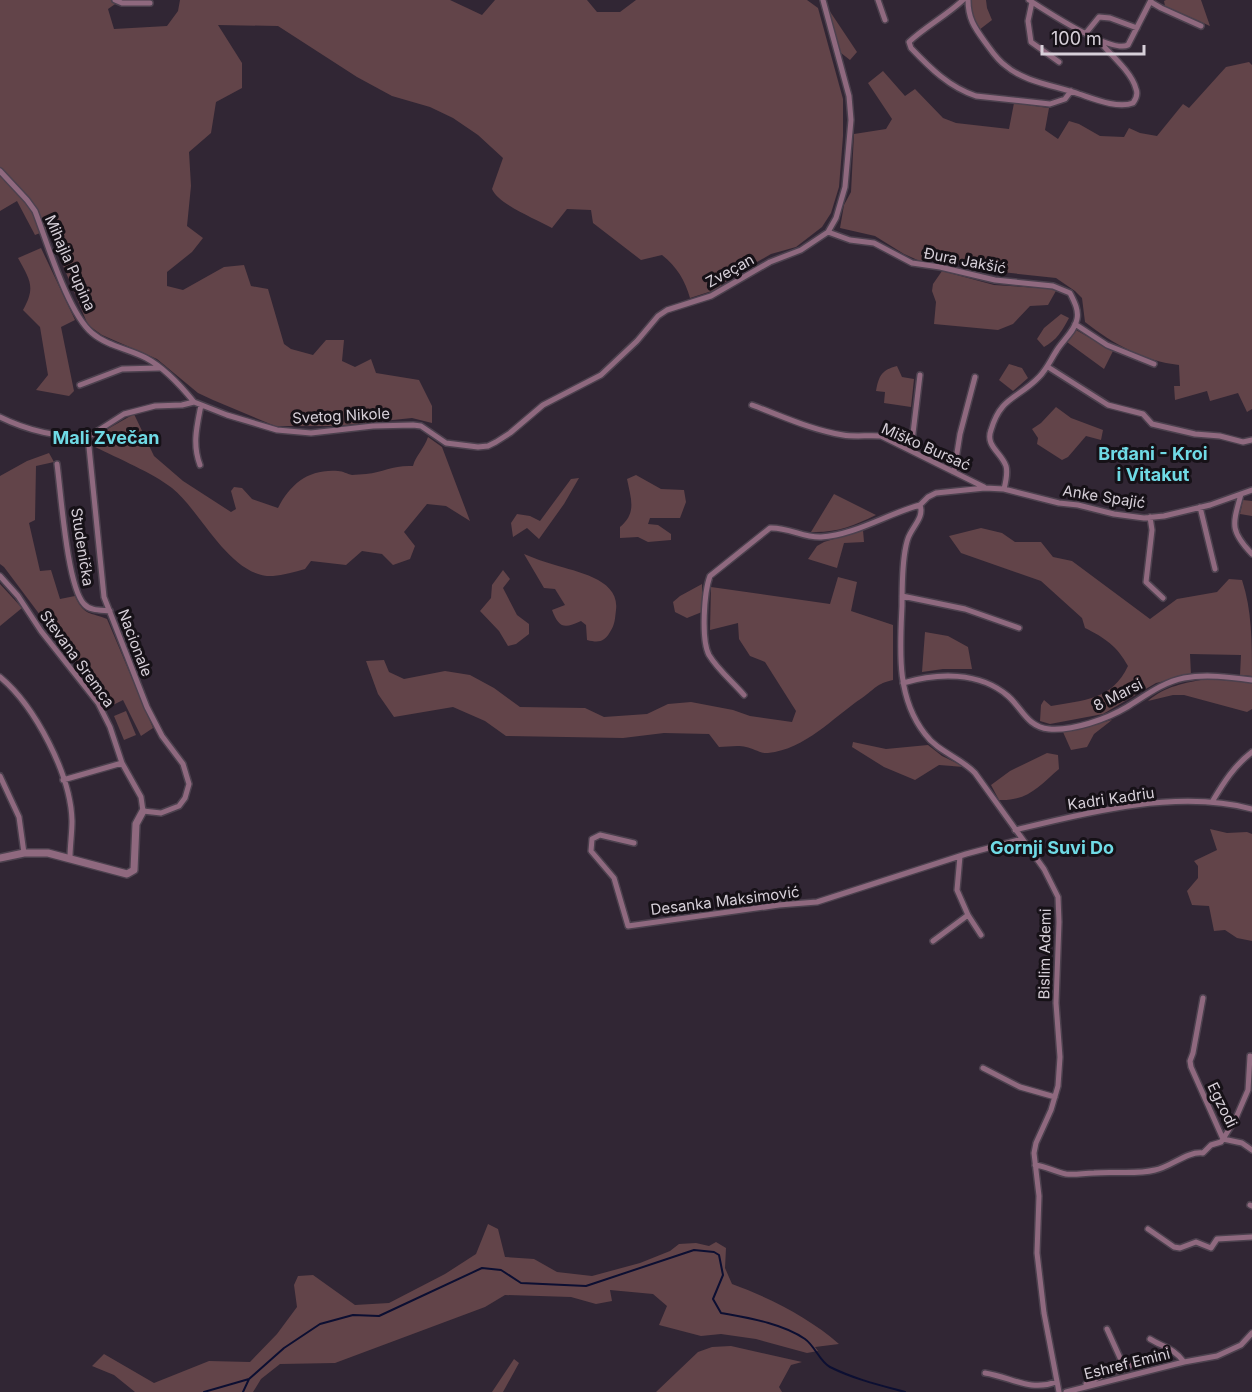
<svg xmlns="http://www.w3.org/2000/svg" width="1252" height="1392" font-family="Inter,sans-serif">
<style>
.green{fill:#624449}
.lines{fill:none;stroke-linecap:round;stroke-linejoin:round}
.stream{stroke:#0c0f32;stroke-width:2}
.minor-casing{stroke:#4c414e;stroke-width:8}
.tertiary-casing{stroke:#4c414e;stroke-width:10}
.minor{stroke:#8f697f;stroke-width:5}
.tertiary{stroke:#8f697f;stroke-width:7}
.labels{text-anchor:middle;stroke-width:6;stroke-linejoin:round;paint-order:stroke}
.street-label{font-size:15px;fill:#d7d0d9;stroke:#161117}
.quarter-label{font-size:18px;font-weight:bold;fill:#6fdae5;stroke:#161117}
</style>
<rect width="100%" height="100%" fill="#312634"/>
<!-- green -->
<path class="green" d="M0 0H121L108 9 114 29 167 26 178 11 180 0H450L482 15 495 0H587L597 12H620L636 0H807L818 8 843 99V136L839 187 831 213 822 227 796 247 771 254 736 274 715 290 690 298C685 280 677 267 662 255L641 260 593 223 591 210 567 209 552 228C536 219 499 205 492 189L503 158 478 135 453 118 430 107 392 96 357 77 278 26 218 25 242 63V88L216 102 211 133 189 152 191 186 187 226 203 238 192 252 167 272V286L183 290 224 267 244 265 251 286 268 289 284 344 291 349 313 355 326 340H344L342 361 355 367 371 359 376 373 419 380 432 406V423L412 418 335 426H275L213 400 198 393 157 359 102 335 88 325 48 230 35 235 17 201 0 211Z
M970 0H986L987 8 992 20 979 30 970 15Z
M1166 0H1201L1210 26 1165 6 1164 1Z
M827 7 857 52 850 60 841 53Z
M1249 62 1252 65V409L1247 412 1238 393 1210 401 1207 391 1175 400 1174 386H1180L1179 365C1144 361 1113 344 1085 322L1082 298 1075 291 1056 278 992 271 941 258 922 262 904 254 875 236 840 228 844 205 851 192 854 134 886 129 892 119 868 83 883 71 905 96 915 89 943 118 956 123 1009 129 1014 103 1049 108 1045 130 1058 139 1069 121 1079 124 1100 136 1124 137 1129 128 1140 133 1157 136 1183 104 1189 108 1226 67Z
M41 248 75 320 61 327 74 391 69 396 36 390 48 375 40 327 23 310C36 287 30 280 18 258Z
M942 271 994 285 1057 289 1048 305 1030 306 1013 324 998 330 934 324 936 302 932 291 933 284Z
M1061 314 1069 318C1062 331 1057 340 1044 347L1037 339 1044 328Z
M1076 330 1113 351 1104 369 1067 342Z
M1009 364 1022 368 1028 378 1013 391 999 380Z
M897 366 902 377 914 379 911 407 884 403 885 392 876 391C879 375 882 370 897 366Z
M1056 407 1071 418 1103 430 1101 440 1086 436 1068 457 1062 460 1037 444 1038 438 1032 429 1041 423Z
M134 414 154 456 183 481 231 512 236 509 231 491 234 487 242 488 252 499 278 508C291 483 309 469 338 471 343 471 347 474 352 475 356 475 362 474 366 474 384 472 393 465 413 466 416 455 424 449 428 437L442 447 470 521 446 506 427 504 404 532 415 546 410 559 393 565 382 554 362 551 346 565 311 561 305 569C295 572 283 575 273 576 230 578 201 511 172 488 153 473 117 458 95 447L93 441 97 435Z
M49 453 54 462 36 466 35 520 29 523 40 571 51 570 60 599 75 596C84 616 90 612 107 619L153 728 141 736 123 700 109 707 4 567 0 564V476L27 461Z
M636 475 661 489 684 490 686 502 680 518H650L648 524 658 525 671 534V540L648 542 638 537 620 538V527C637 513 631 499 627 479Z
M579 478 564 504 539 539 527 528 513 537 511 523 517 514 530 516 540 521 571 479Z
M834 494 876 515C853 526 836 533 811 532Z
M1243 500 1252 501V516L1240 514Z
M981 528 1002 533 1015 542H1041L1053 557 1072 561 1150 619 1177 599 1217 592 1229 579 1242 580C1252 610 1252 643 1252 676L1240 675 1241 655 1190 654 1191 675 1156 683 1103 714 1050 724 1040 721 1041 705 1044 700 1051 706C1084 700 1112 700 1128 666 1117 646 1105 638 1085 628L1082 618 1041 581 961 553 949 536Z
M863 530 864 542 844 543 837 568 808 559 817 546 824 542Z
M524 554C534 558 544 562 555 565 577 572 620 579 616 610 615 618 615 625 610 632 604 642 599 643 587 640L586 625 581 621C564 629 559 628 552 610L565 605 555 589 544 588Z
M503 570 510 579 503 588 517 615 529 624V634L516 644 508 646 499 631 480 611 491 598 492 585Z
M838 577 857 582 851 611 893 625V680C876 684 876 688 862 698 832 718 806 749 768 753 761 754 753 748 746 747 738 745 727 747 719 747L709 734 664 733 623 738 506 736 485 721 453 707 394 717 378 694 366 661 384 660 389 672 404 679 445 671 470 675 494 688 520 707 585 708 604 717 647 714 668 704 691 702 733 710 750 716 792 722 796 711 765 662 750 656 739 639 738 623 710 630 711 587 830 604Z
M0 584 22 608 0 626Z
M702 584V612L687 618 675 612 673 602 680 596Z
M925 632 948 636 968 647 972 669H943L922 672Z
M1206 679 1252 682V709L1247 712 1184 695H1173L1148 701C1165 686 1185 683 1206 679Z
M126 711 136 735 124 740 114 716Z
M1112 720 1094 734 1087 747 1071 750 1063 732Z
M853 742 886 749 928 745 942 756 965 767 939 765 915 780 884 767 852 747Z
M1047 753 1058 755 1059 769C1038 787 1028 801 999 800L991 785 1010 771Z
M1210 829 1227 833 1247 832 1252 834V941L1237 938 1225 930 1214 931 1209 906 1192 905 1187 891 1198 878V866L1194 861 1217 850Z
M488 1224 498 1229 505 1257 534 1259 557 1272 592 1276 640 1263 670 1251 679 1244 696 1243 709 1246 716 1242 726 1248 725 1268 732 1284C768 1297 810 1318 839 1344L815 1347 818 1351 807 1353 756 1339 721 1334 701 1336 659 1325 667 1306 653 1294 610 1290 612 1301 596 1304 571 1297 505 1295 485 1307 335 1363 280 1364 261 1379 253 1392H135L114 1375 92 1366 104 1354 154 1383 209 1361 250 1362 277 1334 297 1307 294 1285 298 1276 313 1275 355 1305 389 1303 445 1274 476 1254Z
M731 1346 802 1362 791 1365 779 1387 782 1392H656L698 1352 712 1347Z
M514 1359 519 1363 503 1392H492Z"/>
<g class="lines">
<!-- stream -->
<path class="stream" d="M204 1392 249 1379 284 1348 320 1324 353 1315 379 1316 482 1268 501 1270 521 1283 586 1286 694 1250 714 1252 719 1255 723 1275 713 1299 721 1313C748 1318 782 1323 805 1339 815 1346 820 1362 830 1367 854 1379 879 1385 905 1392
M243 1392 249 1379"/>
<!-- minor casing -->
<g class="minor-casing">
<path id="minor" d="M115 0 122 3H150
M878 0 885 20
M963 0C946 16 926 26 909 42L911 48C930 68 949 87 976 96L1050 104 1065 99 1071 91
M968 0C968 18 974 27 985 42 991 50 997 60 1006 66 1024 82 1057 86 1079 94 1094 99 1118 109 1133 103 1136 99 1138 94 1136 89 1132 72 1108 52 1097 39
M1029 0C1046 11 1111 54 1128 45L1151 0
M1032 2 1028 21 1031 42 1059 62
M1151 2 1161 8 1201 26
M1086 33 1099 17 1110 18 1137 28
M0 171 27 200 35 211C47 242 68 313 92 333 107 346 129 349 146 358 165 368 181 386 194 402
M828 232 850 240 874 243 912 263 940 267 995 280 1053 286 1070 293C1074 301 1079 310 1077 319 1075 331 1063 340 1057 350 1051 359 1047 369 1039 377 1018 399 1001 396 991 430 985 446 1001 452 1006 466 1008 473 1006 481 1004 489
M1075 324 1107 345 1154 364
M1048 367 1108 405 1143 414 1152 424 1195 434 1220 436 1243 442 1252 440
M80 385 122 369 159 368
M752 405C782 416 811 430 843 435 855 437 868 435 881 436L984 487
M0 417C28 431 57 437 88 437
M88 437 124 414 155 406 182 405 194 402 227 415 277 430 311 433 373 426 413 425 421 426 446 443 478 447 488 446 496 442 510 433 543 405 601 375 637 341 658 316 667 310 711 296 770 262 801 250 828 232 836 218 845 187 851 120 849 96 823 0
M911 450 920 375
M57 464C61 493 67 586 84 604 90 611 101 610 110 611
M200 465C192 444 197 426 201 405
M954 472 960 434 975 377
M1241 494C1233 524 1229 530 1252 554
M920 505C924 516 915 524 910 534 907 539 906 545 905 551 902 569 902 588 902 606 900 650 896 697 925 734 938 752 960 757 975 773L1044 869 1058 897 1059 922 1056 1003 1060 1057 1058 1086 1051 1110 1036 1143 1034 1153 1039 1196 1037 1253 1044 1313 1059 1392
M920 505 928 497 936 493 985 488 1004 489 1059 503 1078 505 1114 514 1144 518 1164 516 1210 505 1252 490
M1200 507 1215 569
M1150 517 1152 530 1146 582 1163 598
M0 576 18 596 41 631 98 703 110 727 122 763 141 797 143 811 161 813 179 806 185 798 189 784 183 764 162 736 147 707 104 597 88 437
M902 596 965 609 1019 628
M0 677C35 706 71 775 72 821 72 833 70 846 70 858
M903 683C937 673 979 671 1008 696 1022 708 1027 727 1049 729 1073 731 1107 719 1127 707 1145 696 1163 682 1184 678 1206 674 1229 677 1252 680
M744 695C733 682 718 670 709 655 701 640 704 592 710 576L770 528C788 527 804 538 821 537 855 535 887 514 920 505
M0 776 19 817 24 853
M63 780 122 763
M1212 802C1224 782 1234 766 1252 752
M1015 830C1088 812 1178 789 1252 809
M634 843 600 835 592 839 591 851 614 878 628 926 779 905 817 902 966 854 1022 839
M960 856 957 890 968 915 981 935
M933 941 968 915
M1203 998 1193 1053 1190 1061 1191 1067 1223 1139 1235 1120 1248 1090 1250 1056
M983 1068 1020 1087 1055 1097
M1035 1165C1046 1166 1055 1172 1066 1174 1076 1175 1084 1173 1094 1173 1114 1171 1135 1175 1155 1170 1171 1167 1187 1151 1203 1153L1211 1145 1221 1142 1223 1139 1242 1143 1252 1150
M1250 1205 1252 1206
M1148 1229 1174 1247 1180 1248 1196 1242 1211 1248 1217 1239 1252 1237
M1150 1339C1163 1347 1174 1348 1184 1362
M1112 1372 1125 1369 1137 1361
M985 1373C1011 1377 1030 1392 1056 1382
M1086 1384 1115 1369 1121 1360 1107 1329
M1066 1392 1184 1362 1217 1356 1241 1345 1252 1333"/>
</g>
<!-- tertiary casing -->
<g class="tertiary-casing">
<path id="tertiary" d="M0 858 24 853H48L127 874 134 870 136 824 143 811"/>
</g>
<!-- minor -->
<use href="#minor" class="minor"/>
<!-- tertiary -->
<use href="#tertiary" class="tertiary"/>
</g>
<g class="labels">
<!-- street labels -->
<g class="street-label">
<text transform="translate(965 261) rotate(11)" y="5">Ðura Jakšić</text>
<text transform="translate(70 263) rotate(66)" y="5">Mihajla Pupina</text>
<text transform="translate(730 271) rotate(-29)" y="5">Zveçan</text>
<text transform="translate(341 416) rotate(-3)" y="5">Svetog Nikole</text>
<text transform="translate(926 447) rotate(24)" y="5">Miško Bursać</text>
<text transform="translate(1104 497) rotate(9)" y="5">Anke Spajić</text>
<text transform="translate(82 547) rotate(81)" y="5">Studenička</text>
<text transform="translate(135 643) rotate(69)" y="5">Nacionale</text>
<text transform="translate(77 659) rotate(54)" y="5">Stevana Sremca</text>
<text transform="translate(1118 695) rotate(-27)" y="5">8 Marsi</text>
<text transform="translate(1111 799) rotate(-8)" y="5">Kadri Kadriu</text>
<text transform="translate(725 901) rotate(-7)" y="5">Desanka Maksimović</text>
<text transform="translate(1045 954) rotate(-89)" y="5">Bislim Ademi</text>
<text transform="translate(1222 1105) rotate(64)" y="5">Egzodi</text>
<text transform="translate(1127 1364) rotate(-14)" y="5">Eshref Emini</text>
</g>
<!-- quarter labels -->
<g class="quarter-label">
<text x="106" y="444">Mali Zvečan</text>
<text x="1153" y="460">Brđani - Kroi<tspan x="1153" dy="21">i Vitakut</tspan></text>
<text x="1052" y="854">Gornji Suvi Do</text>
</g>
</g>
<!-- scale -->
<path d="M1042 45v9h102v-9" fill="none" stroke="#d7d0d9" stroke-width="3"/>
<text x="1051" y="45" font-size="18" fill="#d7d0d9" stroke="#161117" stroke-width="4.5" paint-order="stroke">100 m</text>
</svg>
